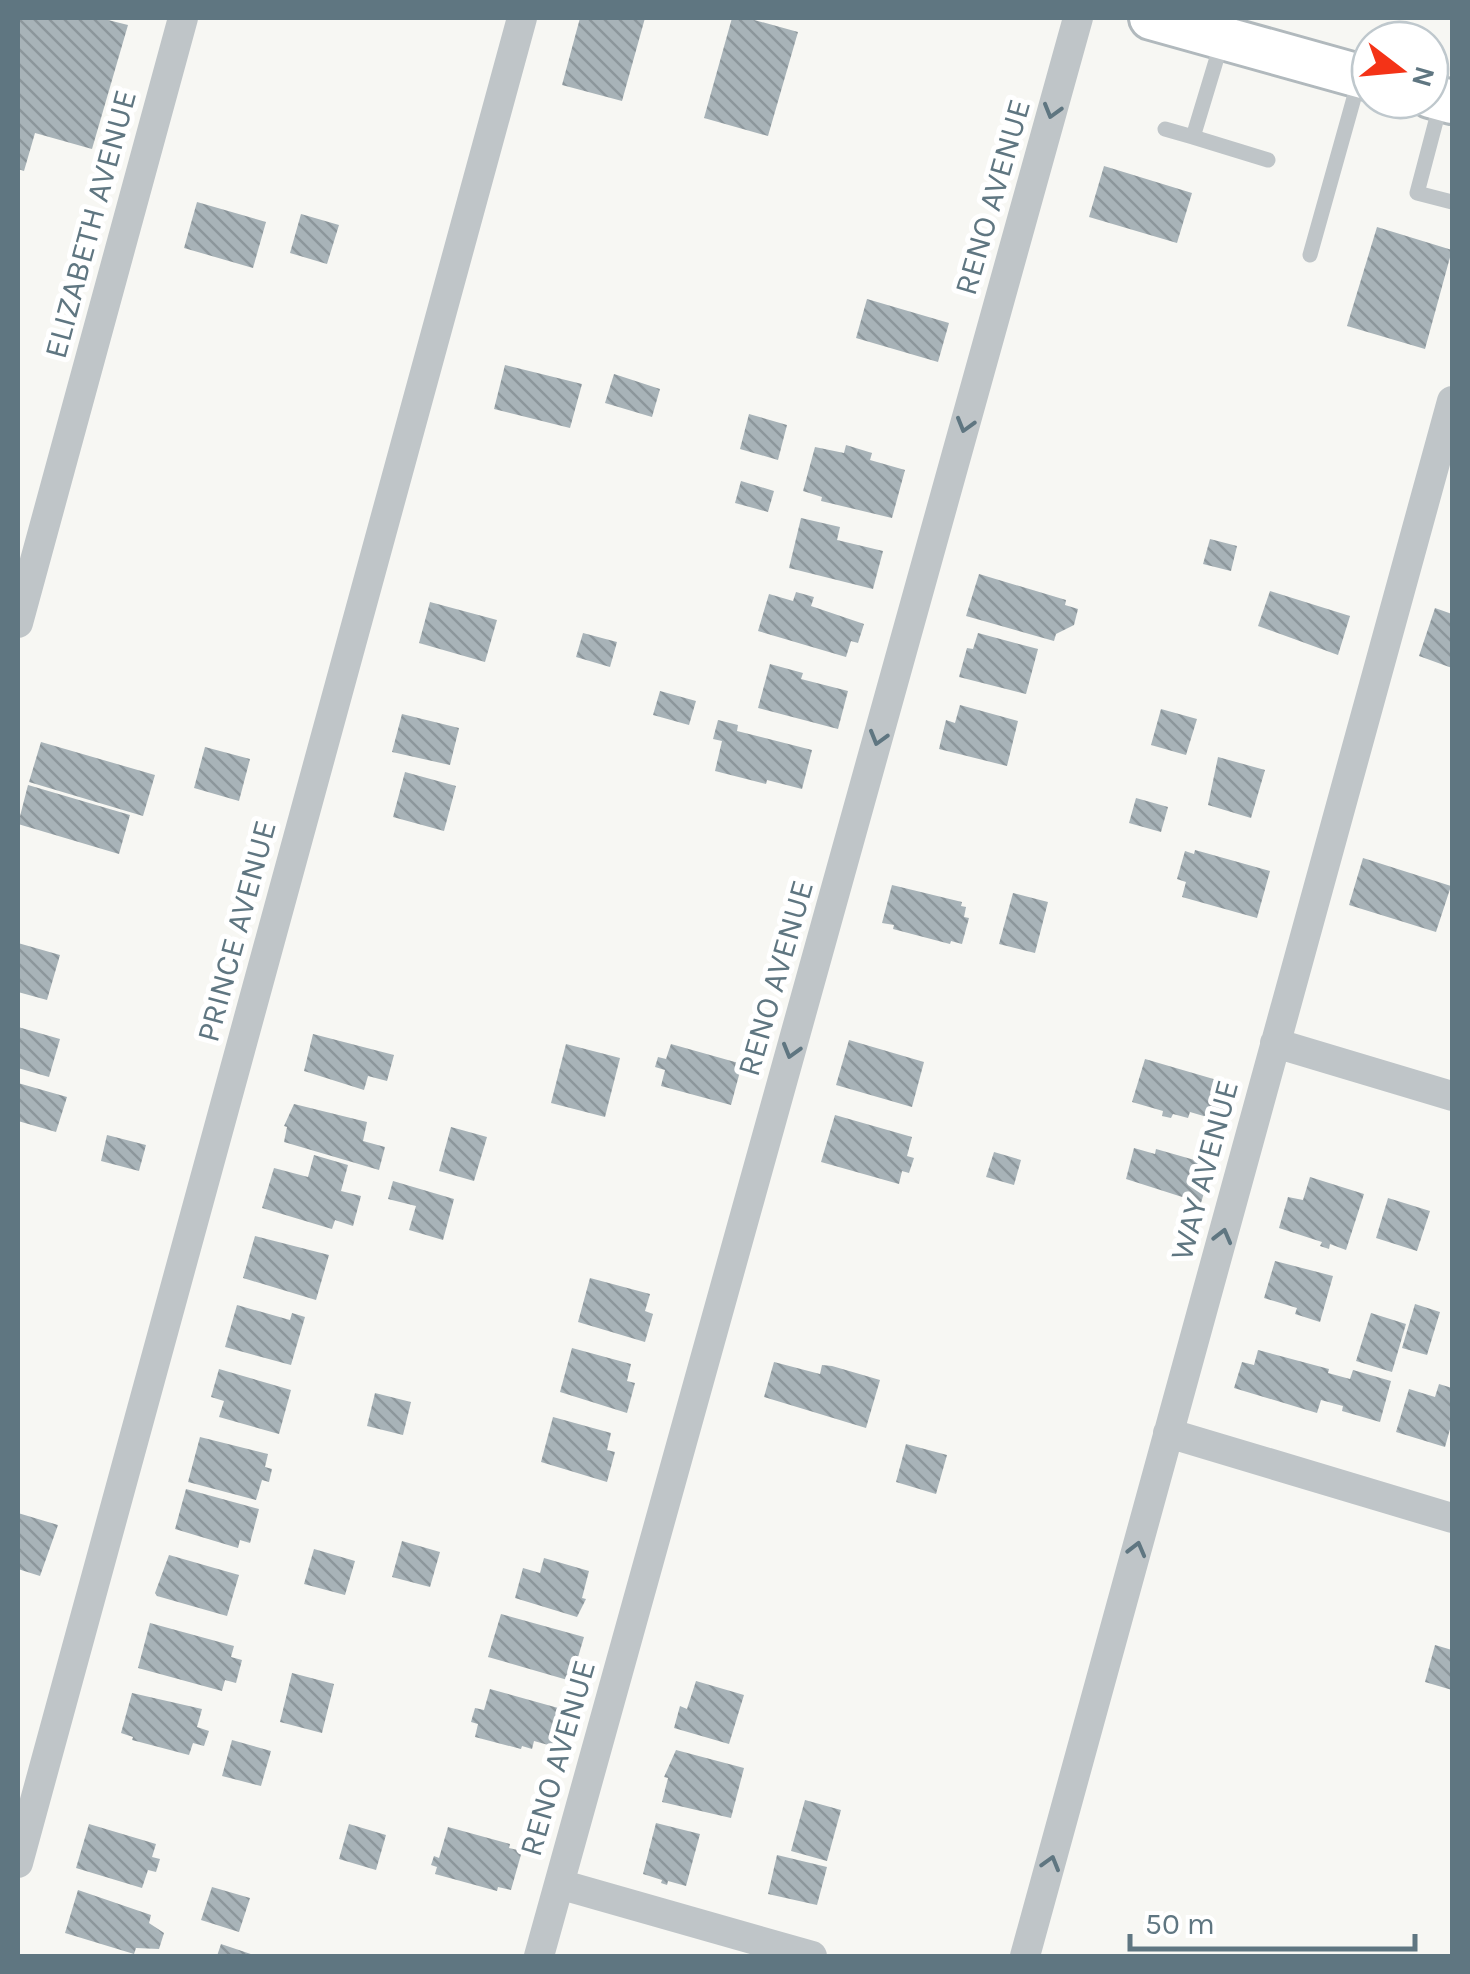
<svg xmlns="http://www.w3.org/2000/svg" width="1470" height="1974" font-family="Karla,sans-serif">
<style>
.building{fill:url(#building-back-hatch)}
.lines{fill:none;stroke-linecap:round;stroke-linejoin:round}
.secondary-casing{stroke:#b1b9bd;stroke-width:48}
.service{stroke:#bfc5c8;stroke-width:15}
.minor{stroke:#bfc5c8;stroke-width:30}
.secondary{stroke:#fff;stroke-width:42}
.oneway{stroke:#5f7681}
.labels{text-anchor:middle;stroke-width:10;stroke-linejoin:round;paint-order:stroke}
.street-label{font-size:32px;fill:#5f7681;stroke:#fff}
</style>
<defs>
<pattern id="building-back-hatch" width="6" height="6" patternUnits="userSpaceOnUse" patternTransform="scale(2.5)"><rect width="6" height="6" fill="#a8b3b8"/><path d="M-1 5l2 2M0 0l6 6M5-1l2 2" fill="none" stroke="#8c969b"/></pattern>
</defs>
<rect width="100%" height="100%" fill="#f7f7f3"/>
<!-- building -->
<path class="building" d="M18 18H100L128 25 92 149 35 133 24 171 18 169Z
M580 18H645L622 101 562 85Z
M732 18H747L798 32 768 136 704 118Z
M1104 166 1192 193 1177 243 1089 217Z
M197 202 266 222 253 268 184 248Z
M301 214 339 225 327 264 290 253Z
M1377 227 1452 250 1425 349 1347 326Z
M867 299 949 323 938 362 856 338Z
M505 365 582 384 570 428 494 409Z
M614 374 660 389 652 417 605 403Z
M749 414 787 425 778 460 740 449Z
M846 445 872 453 870 460 905 470 892 518 821 501 822 497 803 491 815 447 844 453Z
M741 481 774 491 768 512 735 503Z
M801 518 840 527 837 540 883 551 873 589 789 568Z
M1210 539 1237 546 1231 571 1203 564Z
M979 574 1066 600 1065 605 1078 609 1074 625 1056 634 1054 641 966 616Z
M1270 591 1350 616 1338 655 1258 626Z
M796 592 814 597 811 606 864 624 858 643 851 641 846 657 758 631 769 594 793 601Z
M430 602 497 620 485 662 419 643Z
M1435 608 1452 614V668L1419 656Z
M583 633 617 642 610 667 576 657Z
M978 633 1038 649 1026 694 959 677 967 648 973 649Z
M770 664 803 673 801 679 848 691 838 729 758 708Z
M660 691 696 701 689 725 653 715Z
M960 705 1018 721 1007 766 939 749 946 720 955 723Z
M1161 709 1197 719 1186 755 1151 745Z
M402 714 459 728 450 765 392 752Z
M718 720 738 725 737 731 812 750 802 789 767 780 766 784 715 771 722 741 713 739Z
M41 742 155 775 143 816 29 782Z
M205 747 250 759 239 801 194 788Z
M1218 757 1265 770 1251 818 1208 805Z
M405 772 456 786 444 831 393 817Z
M28 785 130 815 119 854 18 824Z
M1136 798 1168 807 1161 832 1129 823Z
M1195 850 1270 871 1257 918 1182 897 1186 882 1177 879 1185 851 1194 854Z
M1363 858 1451 886 1436 932 1349 905Z
M892 885 962 902 961 906 966 907 964 917 969 918 962 944 951 941 950 944 893 929 894 925 882 923Z
M1013 893 1048 902 1035 953 999 944Z
M18 943 60 955 47 1000 18 992Z
M18 1027 60 1039 49 1077 18 1068Z
M313 1034 394 1055 387 1081 368 1076 364 1090 304 1071Z
M849 1040 924 1062 912 1107 836 1085Z
M566 1044 620 1058 605 1117 551 1103Z
M671 1044 742 1064 731 1105 661 1086 665 1070 655 1067 658 1057 666 1059Z
M1145 1059 1234 1085 1224 1122 1190 1112 1188 1118 1173 1114 1171 1118 1162 1116 1163 1111 1132 1102Z
M18 1083 67 1097 56 1132 18 1121Z
M294 1104 367 1122 363 1141 385 1147 379 1170 284 1142 287 1127 284 1126Z
M835 1115 912 1137 907 1156 914 1158 909 1173 902 1171 899 1184 821 1162Z
M451 1127 487 1137 474 1181 439 1171Z
M107 1135 146 1145 139 1171 101 1161Z
M1134 1148 1155 1154 1156 1149 1212 1165 1201 1203 1126 1179Z
M994 1152 1021 1160 1014 1185 986 1177Z
M314 1155 348 1165 341 1191 361 1196 353 1226 335 1220 332 1229 262 1208 274 1168 308 1177Z
M1310 1177 1364 1194 1346 1250 1330 1244 1329 1249 1320 1246 1322 1242 1279 1228 1288 1197 1303 1200Z
M393 1181 454 1199 443 1240 409 1230 416 1206 388 1199Z
M1388 1198 1430 1211 1417 1251 1376 1238Z
M255 1236 329 1255 316 1300 243 1278Z
M1275 1261 1333 1276 1320 1322 1295 1314 1297 1308 1264 1298Z
M590 1278 650 1294 645 1311 653 1314 645 1342 578 1322Z
M1415 1304 1440 1312 1427 1355 1402 1348Z
M237 1305 290 1320 292 1313 305 1317 291 1365 225 1347Z
M1371 1313 1406 1324 1392 1372 1356 1361Z
M572 1348 631 1364 627 1381 635 1383 627 1413 560 1392Z
M1258 1350 1329 1369 1328 1373 1350 1379 1353 1370 1391 1381 1380 1422 1342 1411 1343 1406 1321 1400 1317 1413 1234 1388 1242 1362 1254 1365Z
M774 1362 820 1374 822 1365 832 1366 880 1380 866 1428 764 1397Z
M219 1369 291 1390 279 1434 219 1417 224 1401 211 1397Z
M1439 1384 1452 1388V1422L1445 1447 1396 1432 1409 1389 1435 1397Z
M375 1393 411 1402 403 1435 367 1426Z
M553 1417 611 1433 607 1450 615 1452 607 1482 541 1462Z
M200 1437 268 1454 265 1467 272 1469 269 1482 262 1480 256 1500 188 1482Z
M906 1444 947 1455 936 1494 896 1482Z
M186 1489 259 1509 250 1543 240 1540 238 1548 175 1529Z
M18 1513 58 1525 40 1576 18 1569Z
M402 1541 440 1552 430 1587 392 1577Z
M314 1549 355 1561 345 1595 304 1584Z
M169 1555 239 1575 227 1616 157 1596 155 1593Z
M544 1558 589 1571 582 1598 586 1599 577 1617 515 1598 523 1568 540 1573Z
M501 1614 584 1637 571 1681 488 1657Z
M150 1623 234 1646 231 1657 242 1660 236 1683 225 1680 222 1691 138 1668Z
M1435 1645 1452 1650V1690L1425 1682Z
M292 1673 334 1684 322 1733 280 1722Z
M696 1681 744 1695 729 1744 674 1728 680 1706 687 1709Z
M490 1689 569 1711 559 1748 534 1741 532 1749 522 1746 521 1749 475 1737 478 1724 471 1722 475 1708 484 1710Z
M132 1693 202 1709 197 1727 209 1731 204 1746 193 1743 189 1755 132 1740 133 1737 121 1733Z
M232 1740 271 1751 261 1786 222 1776Z
M676 1750 744 1768 731 1818 662 1802 668 1778 664 1777Z
M805 1800 841 1810 827 1861 791 1851Z
M656 1823 700 1834 686 1886 668 1881 667 1885 661 1883 662 1880 643 1874Z
M89 1824 156 1844 152 1857 160 1859 156 1872 148 1870 142 1888 76 1868Z
M349 1824 386 1835 376 1870 339 1859Z
M448 1827 510 1844 509 1848 522 1851 511 1890 498 1887 497 1891 435 1874 437 1867 431 1865 434 1856 439 1858Z
M777 1855 827 1867 817 1905 768 1894Z
M212 1887 250 1898 239 1932 201 1920Z
M78 1890 151 1915 149 1923 164 1933 159 1949 136 1948 134 1954 65 1933Z
M221 1944 257 1956H217Z"/>
<g class="lines">
<!-- secondary casing -->
<g class="secondary-casing">
<path id="secondary" d="M1151 18 1370 79
M1430 96 1452 102"/>
</g>
<!-- service -->
<path class="service" d="M1222 41 1193 137 1268 160
M1441 102 1417 193 1452 202
M1165 129 1193 137
M1310 255 1359 80"/>
<!-- minor -->
<path class="minor" d="M18 623 183 18
M1275 1043 1452 1096
M1168 1433 1452 1518
M18 1863 522 18
M559 1884 812 1956
M539 1956 1078 18
M1025 1956 1452 401"/>
<!-- secondary -->
<use href="#secondary" class="secondary"/>
</g>
<!-- one-way arrows -->
<defs><path id="oneway-chevron" d="M-2-3.5L2.5 0L-2 3.5" fill="none" stroke-width="1.6" stroke-linecap="round" stroke-linejoin="round" transform="scale(2.5)"/></defs>
<g class="oneway">
<use href="#oneway-chevron" transform="translate(1052 111) rotate(106)"/>
<use href="#oneway-chevron" transform="translate(965 425) rotate(106)"/>
<use href="#oneway-chevron" transform="translate(878 738) rotate(106)"/>
<use href="#oneway-chevron" transform="translate(791 1051) rotate(106)"/>
<use href="#oneway-chevron" transform="translate(1223 1236) rotate(-75)"/>
<use href="#oneway-chevron" transform="translate(1137 1549) rotate(-75)"/>
<use href="#oneway-chevron" transform="translate(1051 1863) rotate(-74)"/>
</g>
<g class="labels">
<!-- street labels -->
<g class="street-label">
<text transform="translate(992 197) rotate(-74)" y="11">RENO AVENUE</text>
<text transform="translate(90 224) rotate(-75)" y="11">ELIZABETH AVENUE</text>
<text transform="translate(236 931) rotate(-75)" y="11">PRINCE AVENUE</text>
<text transform="translate(775 978) rotate(-74)" y="11">RENO AVENUE</text>
<text transform="translate(1204 1170) rotate(-75)" y="11">WAY AVENUE</text>
<text transform="translate(557 1758) rotate(-74)" y="11">RENO AVENUE</text>
</g>
</g>
<!-- border -->
<rect width="1470" height="1974" fill="none" stroke="#5f7681" stroke-width="40"/>
<!-- north arrow -->
<g transform="translate(1400 70) rotate(106)"><circle r="48" fill="#ffffff" stroke="#bfc8cd" stroke-width="2.5"/>
<path d="M0-8L18 38L0 25L-18 38Z" fill="#f43317"/>
<text y="-15" font-size="28" font-weight="bold" text-anchor="middle" fill="#5f7681">N</text>
</g>
<!-- scale -->
<path d="M1130 1934v15h285v-15" fill="none" stroke="#5f7681" stroke-width="5"/>
<text x="1145" y="1934" font-size="30" fill="#5f7681" stroke="#ffffff" stroke-width="8" paint-order="stroke">50 m</text>
</svg>
